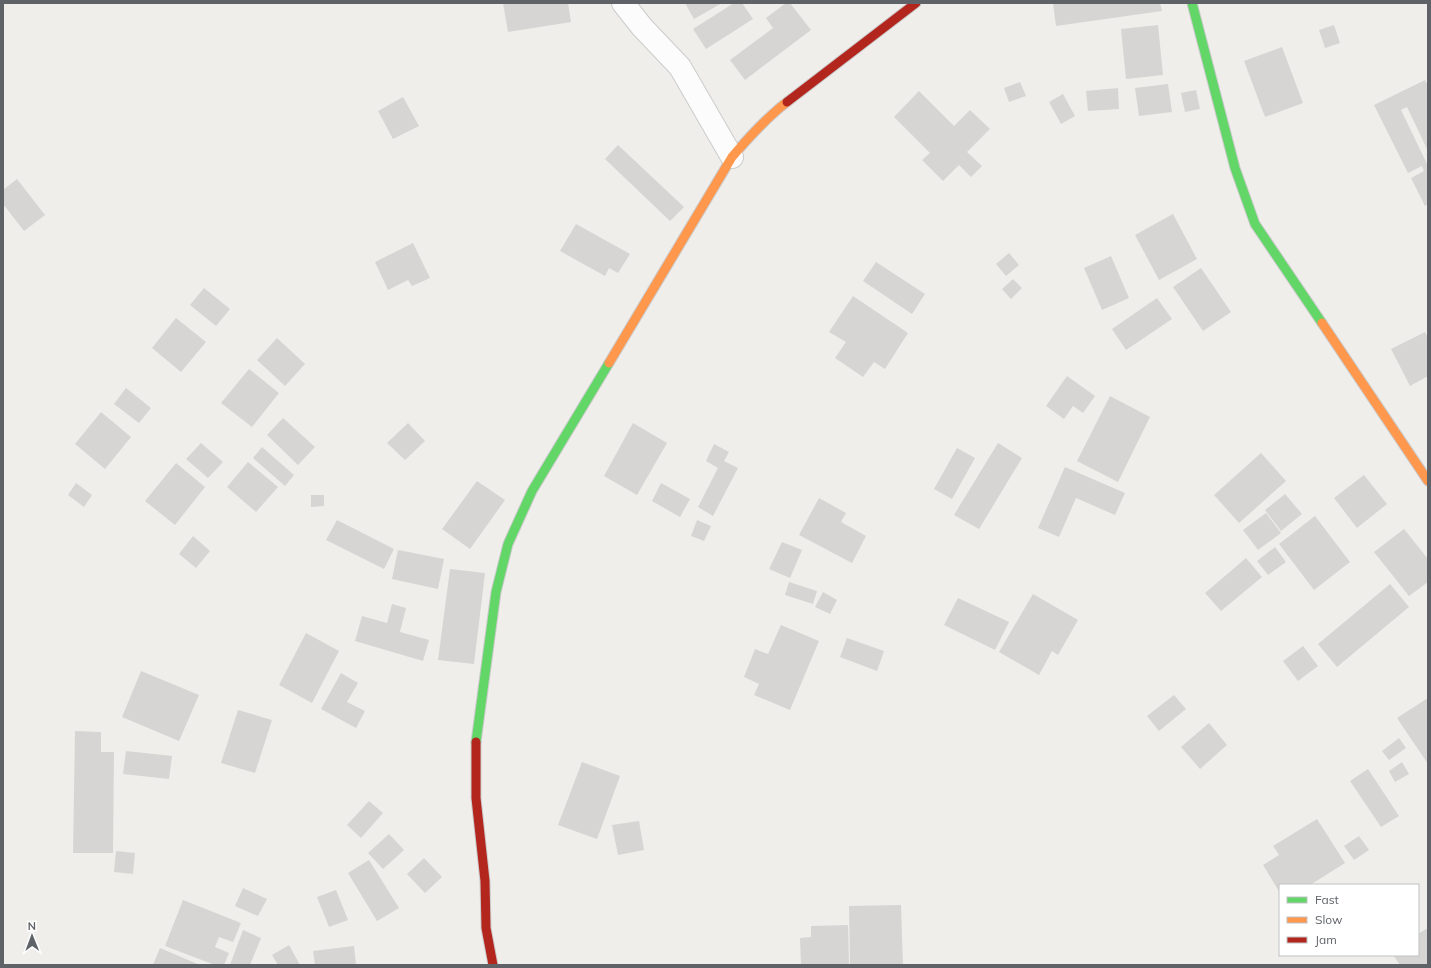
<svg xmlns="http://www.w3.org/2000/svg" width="1431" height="968" font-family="Mulish,sans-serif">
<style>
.building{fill:#d6d5d3}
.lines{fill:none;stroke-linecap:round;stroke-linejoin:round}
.street-casing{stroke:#cbcccc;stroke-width:24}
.fast-casing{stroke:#cacacb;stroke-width:11}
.slow-casing{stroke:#cacacb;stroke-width:11}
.jam-casing{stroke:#cacacb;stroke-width:11}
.street{stroke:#fdfcfc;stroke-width:22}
.fast{stroke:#63d668;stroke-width:9}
.slow{stroke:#ff974d;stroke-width:9}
.jam{stroke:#b3261e;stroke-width:9}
</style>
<rect width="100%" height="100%" fill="#efeeea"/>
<!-- building -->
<path class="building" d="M503 3H568L571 22 508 32Z
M685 3H722L694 19Z
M734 3H742L753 19 706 49 693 29Z
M786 3H790L811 30 745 80 730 60 773 28 766 18Z
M1053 3H1160L1162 11 1056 26Z
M1158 25 1163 75 1126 79 1121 29Z
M1334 25 1340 43 1325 48 1319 30Z
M1282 47 1303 103 1265 117 1244 61Z
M1425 80 1428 86V151L1407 107 1401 110 1428 166V204L1425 206 1411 178 1424 171 1422 166 1408 173 1374 105Z
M1020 82 1026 96 1009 102 1004 88Z
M1168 84 1172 112 1139 116 1135 88Z
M1118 88 1119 109 1088 111 1086 91Z
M1196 90 1200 109 1185 112 1181 93Z
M919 91 954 126 970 110 990 129 967 152 982 166 971 177 959 165 943 181 922 160 930 153 894 117Z
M1063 94 1075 116 1061 124 1049 102Z
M403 97 419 126 393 139 378 111Z
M618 145 684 207 670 221 605 159Z
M17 179 45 215 24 231 3 204V190Z
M1173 214 1197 259 1159 280 1135 235Z
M576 224 630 254 618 273 609 268 605 276 560 251Z
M413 243 430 278 412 286 408 280 388 290 375 262Z
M1009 253 1019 265 1006 276 996 264Z
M1111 256 1129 298 1102 310 1084 268Z
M876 262 925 294 912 314 863 281Z
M1201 268 1231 312 1203 331 1173 287Z
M1013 279 1022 288 1011 299 1002 289Z
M204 288 230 309 216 326 190 305Z
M853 296 908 333 885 369 874 362 863 377 835 358 846 342 829 332Z
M1157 298 1172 319 1126 350 1112 329Z
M176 318 206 342 181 372 152 348Z
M1425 332 1428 338V376L1410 386 1391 349Z
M277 338 305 364 285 386 257 360Z
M249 369 279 393 252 427 221 403Z
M1067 376 1095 396 1083 413 1073 406 1064 419 1046 406Z
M126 388 151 408 139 423 114 404Z
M1110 396 1150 417 1118 482 1077 461Z
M101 412 131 437 105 469 75 444Z
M283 418 315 447 298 465 267 435Z
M408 423 425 441 405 460 387 443Z
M633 423 667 443 637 495 604 476Z
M201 443 223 462 208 478 186 459Z
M998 443 1022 458 979 529 954 515Z
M714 444 729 452 724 461 738 468 713 516 698 507 718 468 706 461Z
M262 447 294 475 285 486 253 458Z
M957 448 975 458 952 499 934 489Z
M1261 453 1286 481 1239 523 1214 495Z
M248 462 278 487 256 512 227 487Z
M176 463 205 487 175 525 145 501Z
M1065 467 1125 493 1115 515 1076 498 1059 537 1038 528Z
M1364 475 1387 504 1357 528 1334 498Z
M477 481 505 500 470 549 442 529Z
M76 483 92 495 84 507 68 495Z
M661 483 690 499 680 517 652 501Z
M1285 494 1302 514 1281 531 1265 510Z
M311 495H324V506L311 507Z
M819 498 846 513 841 522 866 536 852 563 799 535Z
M1266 513 1281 533 1258 550 1243 530Z
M1315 516 1350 562 1314 590 1279 544Z
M337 520 394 549 384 569 326 540Z
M697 520 711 526 704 541 691 536Z
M1404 529 1428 559V582L1409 596 1374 552Z
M193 536 210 551 196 568 179 554Z
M782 542 802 550 790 578 769 569Z
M1275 547 1286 562 1268 575 1257 561Z
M398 550 444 559 438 589 392 579Z
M1246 558 1262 577 1221 611 1205 593Z
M450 569 485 573 474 664 438 660Z
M789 582 817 591 813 604 785 595Z
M1390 584 1409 607 1337 667 1318 644Z
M823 592 837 600 830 614 815 607Z
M1033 594 1078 620 1058 655 1052 651 1039 675 999 652Z
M958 598 1009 622 995 650 944 625Z
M392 604 406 608 400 632 429 640 423 661 355 641 362 616 387 623Z
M781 625 819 641 790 710 754 695 759 684 744 677 755 649 768 654Z
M306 633 339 651 312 703 279 685Z
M847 638 884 651 877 671 840 657Z
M1303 646 1318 666 1298 681 1283 661Z
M141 671 199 695 179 741 122 717Z
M341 673 358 683 347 702 365 711 356 728 321 709Z
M1174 695 1186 709 1159 731 1147 716Z
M1428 698V764L1397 718Z
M238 710 272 720 255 773 221 763Z
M1209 723 1227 745 1200 769 1181 747Z
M75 731 101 732V752H114L113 853H73Z
M1399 738 1406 748 1389 760 1382 751Z
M126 751 172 756 169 779 123 774Z
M582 762 620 776 597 839 558 825Z
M1402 762 1409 774 1395 782 1389 771Z
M1368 769 1399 816 1381 827 1350 781Z
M369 801 383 813 361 838 347 825Z
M1317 819 1345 863 1310 885H1280V893L1263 865 1279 855 1273 846Z
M639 821 644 850 618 855 612 825Z
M389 834 404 850 383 869 368 853Z
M1359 836 1369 850 1354 860 1344 846Z
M116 851 135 853 133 874 114 872Z
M424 858 442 877 425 893 407 874Z
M369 860 399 908 377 921 348 873Z
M243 888 267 899 258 916 235 906Z
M336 890 348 920 329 927 317 897Z
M183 900 241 923 233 942 219 937 215 947 229 953 224 965H215L165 946Z
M901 905 903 965H850L849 906Z
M848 925 849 965H801L800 938 811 937V926Z
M1428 928V965H1400L1393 955H1418V934Z
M243 930 261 938 250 965H230Z
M289 945 300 965H278L272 955Z
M354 946 356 965H315L313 951Z
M160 948 200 965H153Z"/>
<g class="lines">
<!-- street casing -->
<g class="street-casing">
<path id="street" d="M623 3 642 27 680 67 732 157"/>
</g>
<!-- fast casing -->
<g class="fast-casing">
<path id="fast" d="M1192 3 1235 168 1255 224 1322 323
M476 742 496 592 508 544 532 491 609 363"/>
</g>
<!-- slow casing -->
<g class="slow-casing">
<path id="slow" d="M1322 323 1428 481
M609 363 732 157C749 137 766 118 787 102"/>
</g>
<!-- jam casing -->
<g class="jam-casing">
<path id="jam" d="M787 102 916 3
M476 742V798L485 881 486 928 493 965"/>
</g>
<!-- street -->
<use href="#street" class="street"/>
<!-- fast -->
<use href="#fast" class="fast"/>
<!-- slow -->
<use href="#slow" class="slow"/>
<!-- jam -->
<use href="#jam" class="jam"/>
</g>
<!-- border -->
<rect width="1431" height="968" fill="none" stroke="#5f6368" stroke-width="8"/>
<!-- legend -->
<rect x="1279" y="884" width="140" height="72" fill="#ffffff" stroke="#bfc1c3"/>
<rect x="1287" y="897" width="20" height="6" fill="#63d668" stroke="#bfc1c3"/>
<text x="1315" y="904" font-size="12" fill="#5f6368">Fast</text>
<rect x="1287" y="917" width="20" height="6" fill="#ff974d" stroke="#bfc1c3"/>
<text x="1315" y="924" font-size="12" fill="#5f6368">Slow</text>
<rect x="1287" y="937" width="20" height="6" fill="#b3261e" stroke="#bfc1c3"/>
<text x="1315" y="944" font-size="12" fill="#5f6368">Jam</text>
<!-- north arrow -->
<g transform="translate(32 936) rotate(359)" stroke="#ffffff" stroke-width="3" paint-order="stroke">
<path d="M0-3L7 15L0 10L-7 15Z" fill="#5f6368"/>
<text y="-6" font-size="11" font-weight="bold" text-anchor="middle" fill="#5f6368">N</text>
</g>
</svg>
